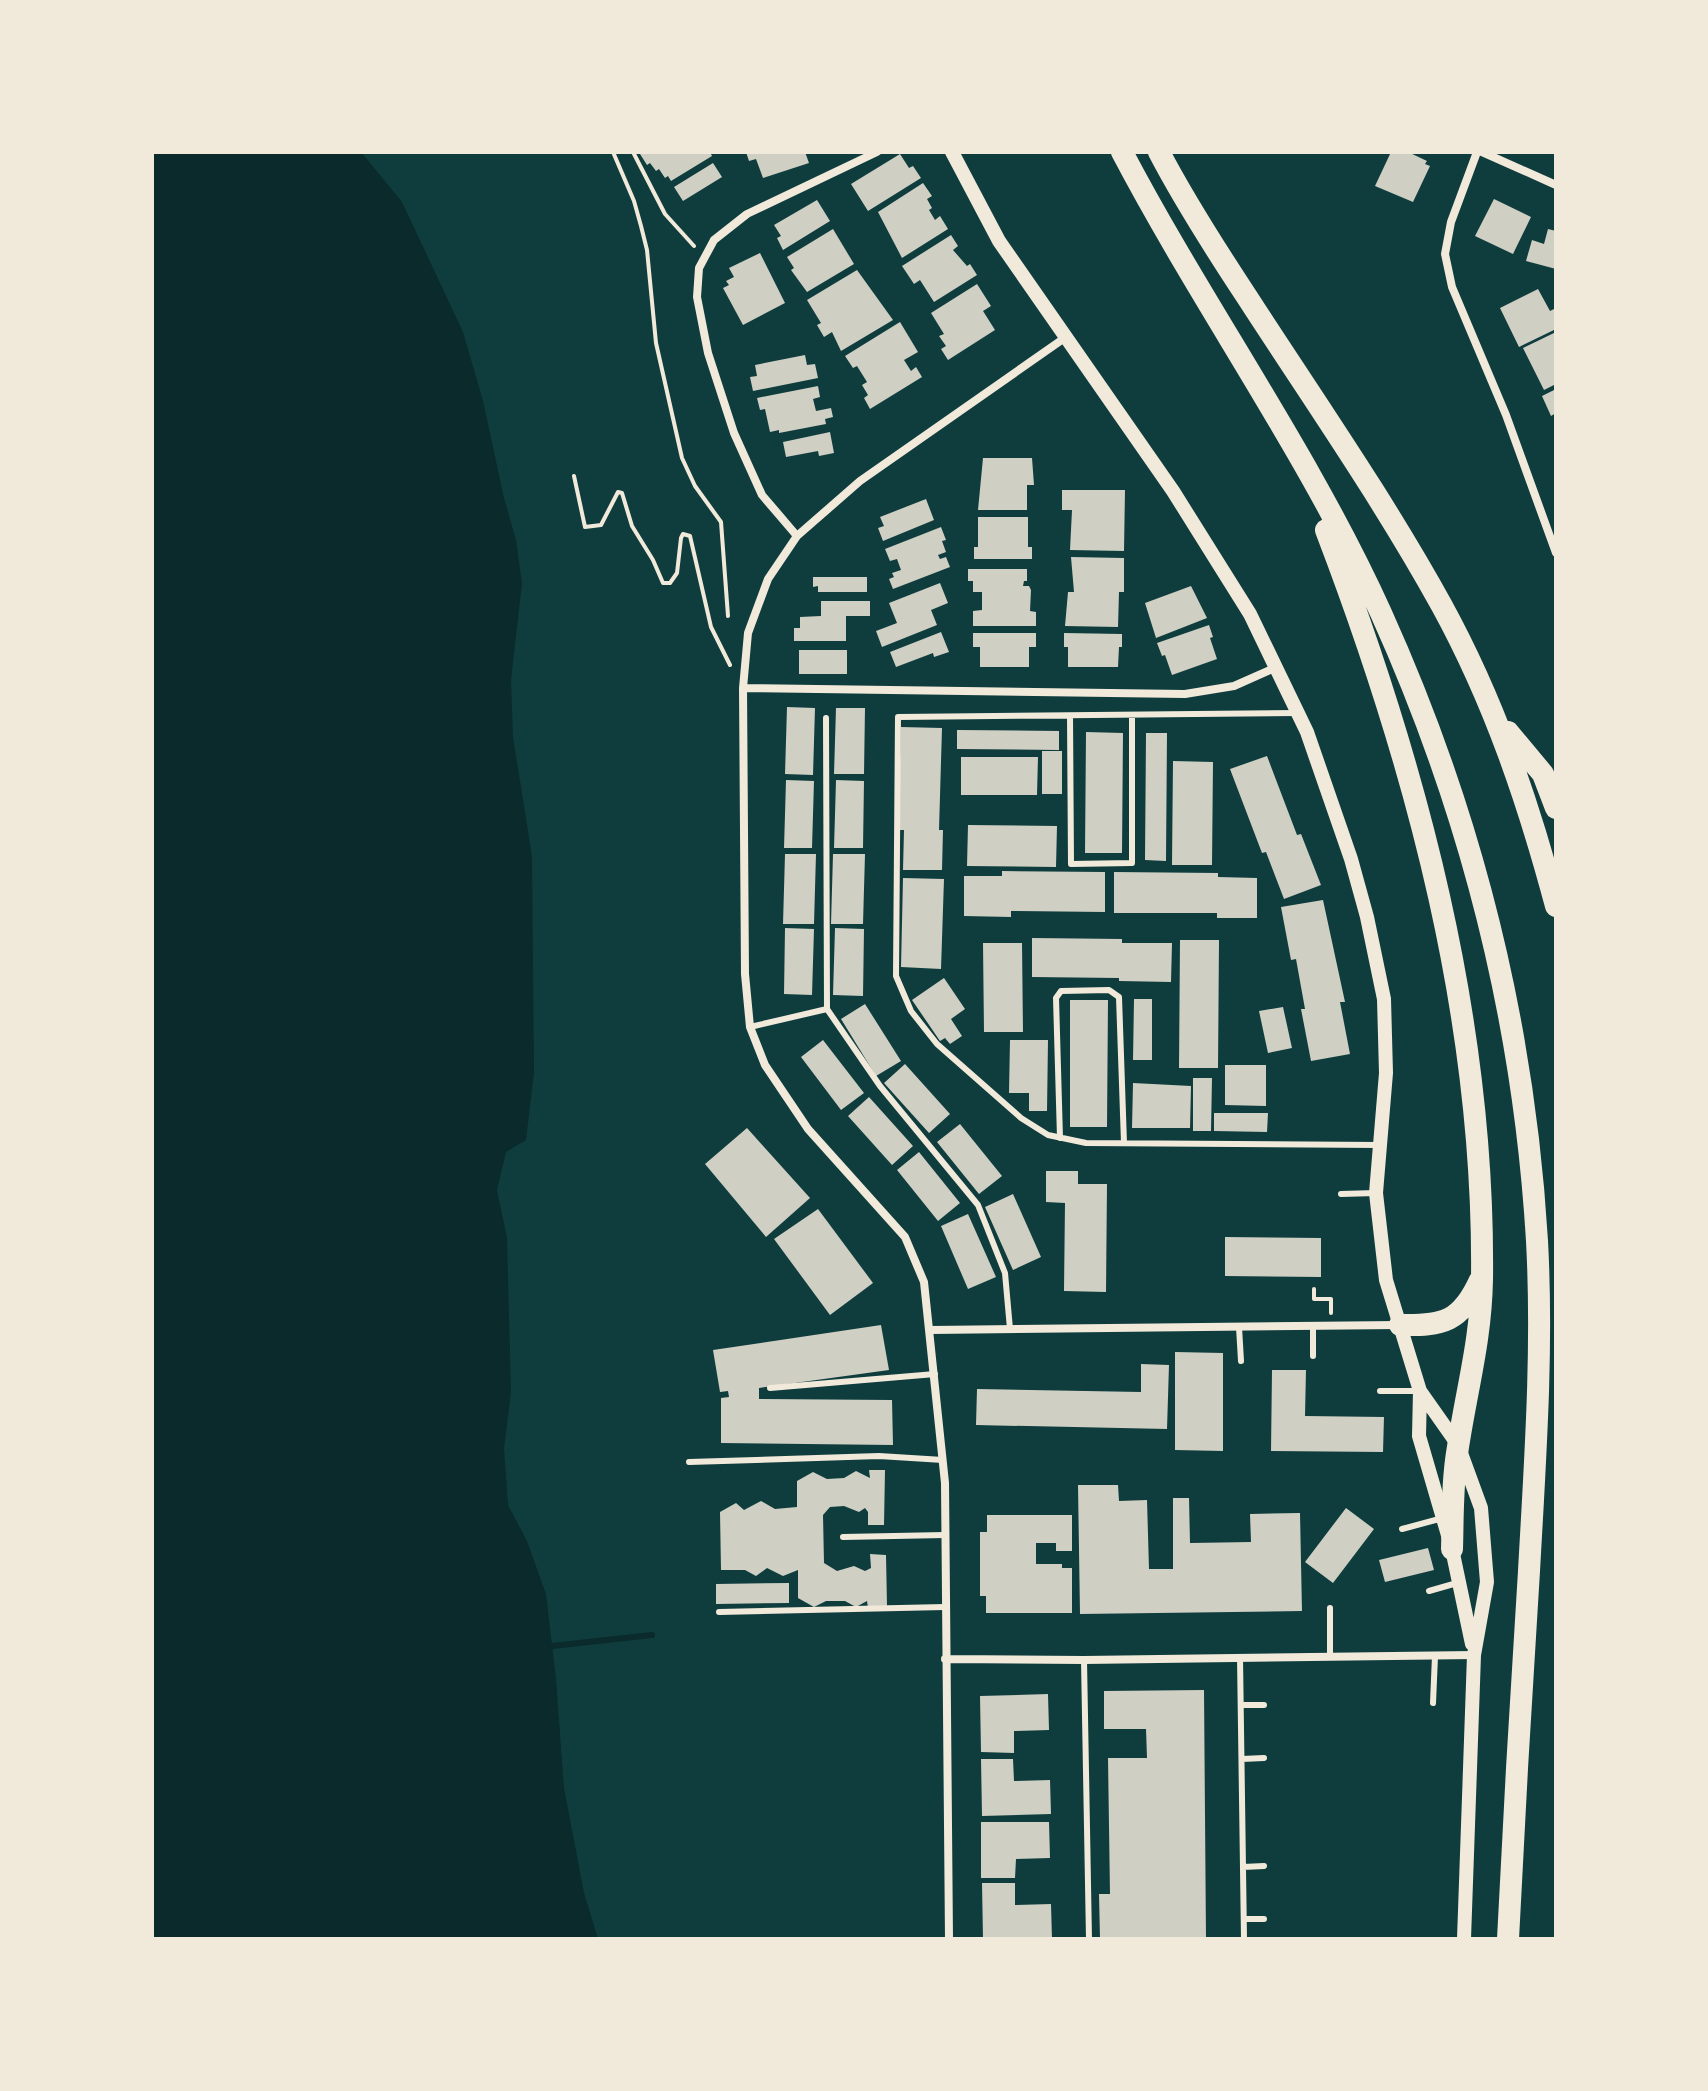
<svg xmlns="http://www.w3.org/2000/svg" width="1708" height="2091" font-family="'Fira Sans Condensed',sans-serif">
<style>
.water{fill:#0a2a2b}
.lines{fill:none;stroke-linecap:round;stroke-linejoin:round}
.stream{stroke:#0a2a2b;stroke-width:6}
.building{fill:#cfcfc3}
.path{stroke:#f1e9da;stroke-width:4}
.service{stroke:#f1e9da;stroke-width:6}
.minor{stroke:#f1e9da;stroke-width:8}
.tertiary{stroke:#f1e9da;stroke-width:14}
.motorway{stroke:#f1e9da;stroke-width:22}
</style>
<rect width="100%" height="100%" fill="#0f3d3e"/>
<!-- water -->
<path class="water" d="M152 152H361L402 202 463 332 483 401 504 498 516 540 522 583 511 680 513 737 532 856 534 1073 526 1140 506 1152 497 1190 507 1238 511 1392 504 1448 508 1505 527 1541 546 1594 556 1679 564 1788 584 1893 598 1939H152Z"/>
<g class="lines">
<!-- stream -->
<path class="stream" d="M552 1646 652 1635"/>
</g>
<!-- building -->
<path class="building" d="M643 152H710L712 156 671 181 668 176 665 178 659 169 656 171 650 163 647 165 640 154Z
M746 152H805L809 163 763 178 756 159 749 161Z
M1391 152H1408L1427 161 1425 164 1430 166 1413 202 1375 186Z
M900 154 909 168 913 166 921 178 868 211 851 184Z
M713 163 722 177 683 201 674 187Z
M923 183 932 196 927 199 932 208 929 210 935 220 940 216 948 229 902 258 878 212Z
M1494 199 1531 217 1513 254 1475 236Z
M817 200 830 221 783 250 777 238 781 236 774 225Z
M833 229 854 264 807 292 791 270 794 268 787 257Z
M1548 229 1556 231V269L1526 261 1532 240 1544 244Z
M951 235 958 246 953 250 967 266 970 264 977 275 934 302 920 280 914 284 902 266Z
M760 253 785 303 743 325 723 288 729 285 726 281 734 277 729 268Z
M857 270 893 320 841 351 832 332 824 337 817 325 821 323 807 300Z
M977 284 991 306 983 311 995 330 948 360 941 349 946 346 939 336 944 334 931 313Z
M1538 289 1550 311 1556 308V329L1519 347 1500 308Z
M900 322 918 352 904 360 911 371 916 367 922 377 870 409 864 398 868 395 862 385 867 382 857 366 853 368 845 356Z
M1556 332V384L1544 390 1523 348Z
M805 355 807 365 815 364 818 378 753 391 750 377 757 376 755 365Z
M818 386 820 397 813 399 816 411 831 408 833 417 825 419 826 424 779 433V430L770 432 765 409 760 410 757 398Z
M1556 389V413L1551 416 1542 396Z
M830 432 834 453 819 456 818 451 786 457 783 442Z
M983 458H1032L1034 485H1027V510H978Z
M1062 490H1125L1124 551 1070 550 1072 510H1062Z
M926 499 934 520 883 541 878 528 884 526 880 517Z
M978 517H1028V547H1032V559H974V547H978Z
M941 527 946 540 942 541 946 552 938 555 940 559 946 557 950 567 893 589 889 579 894 577 892 573 901 570 897 559 890 561 885 549Z
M1071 557 1124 558V592H1119L1118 627 1065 626 1068 592H1074Z
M968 569H1027V581H1024L1023 586H1029L1031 590 1030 611 1036 612V626H973V611L982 610V592H973V581H968Z
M813 577H867V592H818V586L813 587Z
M940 583 948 603 931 610 937 625 882 647 876 631 897 623 889 603Z
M1191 586 1207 618 1156 638 1145 603Z
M821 601H870V616H846V641H794V628H800V617L821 616Z
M1209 625 1213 637 1210 638 1217 659 1172 675 1165 655 1162 656 1157 643Z
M941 632 949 652 934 657 933 653 896 667 890 652Z
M973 633H1036V647H1029V667H980V647H973Z
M1064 633 1122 634V647H1119L1118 667H1068V647H1064Z
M799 650H847V674H799Z
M787 707 815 708 813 775 785 774Z
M836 708H865L864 774H834Z
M901 727 942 728 939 830H943L942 870H903L904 830H898Z
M957 730 1059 731V750L957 749Z
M1086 732 1123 733 1122 853H1085Z
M1146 733H1167L1166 861 1145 860Z
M1042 751H1062V794H1042Z
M1267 756 1297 835 1301 834 1321 885 1284 899 1266 852 1262 853 1230 769Z
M961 757H1038L1037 795H961Z
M1173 761 1213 762 1212 865H1172Z
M786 780 814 781 812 848H784Z
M836 780 864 781 863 848H834Z
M968 825 1057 826 1056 867 967 866Z
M785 854H816L814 924H783Z
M833 854H865L863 924H831Z
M1002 871 1105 872V912L1011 911V917L964 916V876H1002Z
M1114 872 1218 873V877L1257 878V918H1217V913H1114Z
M903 878 944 879 941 969 901 967Z
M1323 900 1345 1002H1340L1350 1054 1311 1061 1301 1009H1305L1296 959 1291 960 1281 907Z
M785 928 814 929 812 995 784 994Z
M835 928 864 929 863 996 833 995Z
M1032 938 1122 939V943H1172L1171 982 1119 981V978L1032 977Z
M1180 940H1219L1218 1068H1179Z
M983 943H1022L1023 1032H984Z
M944 978 965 1009 951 1019 962 1036 950 1044 945 1038 940 1041 912 1000Z
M1134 999H1152V1060H1133Z
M1070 1000H1108L1107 1127H1070Z
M865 1004 901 1061 876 1076 841 1019Z
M1283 1007 1292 1048 1268 1053 1259 1011Z
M823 1040 864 1093 841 1110 801 1057Z
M1010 1040H1048L1047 1111H1029V1093H1009Z
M905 1064 950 1114 929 1133 884 1083Z
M1225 1065H1266V1106L1225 1105Z
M1193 1078H1212L1211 1131H1193Z
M1133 1083 1191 1086 1190 1128H1132Z
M869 1097 913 1146 892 1165 848 1116Z
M1214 1113H1268L1267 1132 1214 1131Z
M960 1124 1002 1176 979 1194 937 1142Z
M747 1128 810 1198 766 1237 705 1164Z
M919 1152 960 1203 938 1221 897 1170Z
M1046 1171H1078V1184H1107L1106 1292 1064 1291 1065 1203 1046 1202Z
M1013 1194 1041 1257 1013 1270 985 1207Z
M818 1209 873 1283 830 1315 774 1239Z
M968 1214 996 1277 968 1289 941 1226Z
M1225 1237 1321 1238V1277L1225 1276Z
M881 1325 889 1370 759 1388V1399L892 1400 893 1445 721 1443V1398L729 1397 728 1391 720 1392 713 1350Z
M1175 1352 1223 1353V1451L1175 1450Z
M1141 1364 1169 1365 1167 1429 976 1425 977 1389 1141 1392Z
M1272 1370H1306L1305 1416 1384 1417 1383 1452 1271 1451Z
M869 1470H885L884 1525H868V1512L865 1508 859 1512 844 1506 830 1507 823 1515 824 1563 837 1571 854 1566 865 1571 871 1568 870 1554 886 1555 887 1606 868 1608 867 1601 856 1607 845 1601H826L814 1607 798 1598V1570L783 1576 767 1568 756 1576 745 1570H721L720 1512 736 1503 744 1510 761 1501 775 1509 797 1507V1481L813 1472 827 1479 844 1478 856 1471 870 1478Z
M1078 1485H1118L1119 1501 1147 1500 1149 1569H1173V1498H1189L1190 1543 1251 1542 1250 1514 1300 1513 1302 1611 1080 1614Z
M1346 1508 1374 1529 1333 1583 1305 1562Z
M987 1515H1072V1551H1056V1543H1036V1564H1062V1568H1072V1613H986V1596H980V1532H987Z
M1428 1548 1434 1570 1385 1582 1379 1560Z
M789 1583V1603L716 1604V1584Z
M1204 1690 1206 1939H1100L1099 1894H1110L1108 1758H1147L1146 1729H1104V1691Z
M1048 1694 1049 1730 1014 1731V1753L981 1752 980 1696Z
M981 1759H1013L1014 1781 1050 1780 1051 1814 982 1816Z
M981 1822H1049L1050 1858 1016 1859 1015 1878H981Z
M982 1883H1015V1905L1051 1904 1052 1939H983Z"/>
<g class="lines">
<!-- path -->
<path class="path" d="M613 152 634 201 641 226 647 250 656 343 682 458 695 486 721 522 728 616
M633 152 665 214 694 246
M574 476 585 527 601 525 618 492 622 493 632 526 653 560 663 583H670L677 573 681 538 683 534 690 536 711 627 730 665
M1314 1289V1299H1331V1313"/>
<!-- service -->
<path class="service" d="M1298 713 898 717 896 976 911 1011 937 1044 1021 1118 1048 1135 1086 1143 1379 1145
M1070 716 1071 864 1132 863V715
M826 718 827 1009 880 1086 978 1205 1005 1273 1010 1329
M750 1027 827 1009
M1060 1138 1056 998 1061 991 1109 990 1119 997 1124 1143
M1341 1194 1376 1193
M1313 1326V1356
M1239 1327 1241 1361
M770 1388 935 1374
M1380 1391H1420
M689 1462 879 1456 943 1460
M1402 1529 1443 1518
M843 1537 945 1535
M1429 1591 1457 1583
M719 1612 945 1607
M1240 1657 1244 1939
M1330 1657V1608
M1084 1660 1089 1939
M1433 1703 1435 1656
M1241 1705H1264
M1242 1759 1264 1758
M1243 1867 1264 1866
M1244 1919H1264"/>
<!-- minor -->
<path class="minor" d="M1477 152 1451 222 1445 254 1452 287 1506 415 1556 553
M1482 152 1556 185
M797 536 762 495 734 433 708 353 697 297 699 268 714 240 747 214 877 152
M743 688 1185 694 1234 686 1277 667
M931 1330 1398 1325
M945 1659 1084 1660 1474 1655
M949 1939 945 1483 924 1282 905 1237 808 1129 765 1065 750 1027 745 974 743 688 748 633 768 579 797 536 860 481 1066 337"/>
<!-- tertiary -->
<path class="tertiary" d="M952 152 999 241 1173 491 1250 614 1307 732 1351 859 1367 917 1384 999 1386 1073 1376 1193 1386 1280 1420 1391 1458 1445 1481 1508 1487 1582 1474 1655 1464 1939
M1420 1391 1419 1436 1452 1549 1472 1644"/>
<!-- motorway -->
<path class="motorway" d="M1122 152C1204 308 1308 452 1381 613 1471 812 1524 1023 1537 1241 1543 1351 1535 1462 1529 1571 1521 1694 1514 1816 1508 1939
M1159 152C1185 202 1216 250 1247 297 1313 399 1383 499 1442 606 1494 701 1528 801 1556 906
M1326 530C1417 768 1485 1022 1482 1279 1481 1340 1467 1388 1458 1447 1452 1481 1453 1515 1452 1549
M1508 732 1543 774 1556 808
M1400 1325C1443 1326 1461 1322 1480 1280"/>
</g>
<!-- border -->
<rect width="1708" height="2091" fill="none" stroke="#f1e9da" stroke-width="308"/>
</svg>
